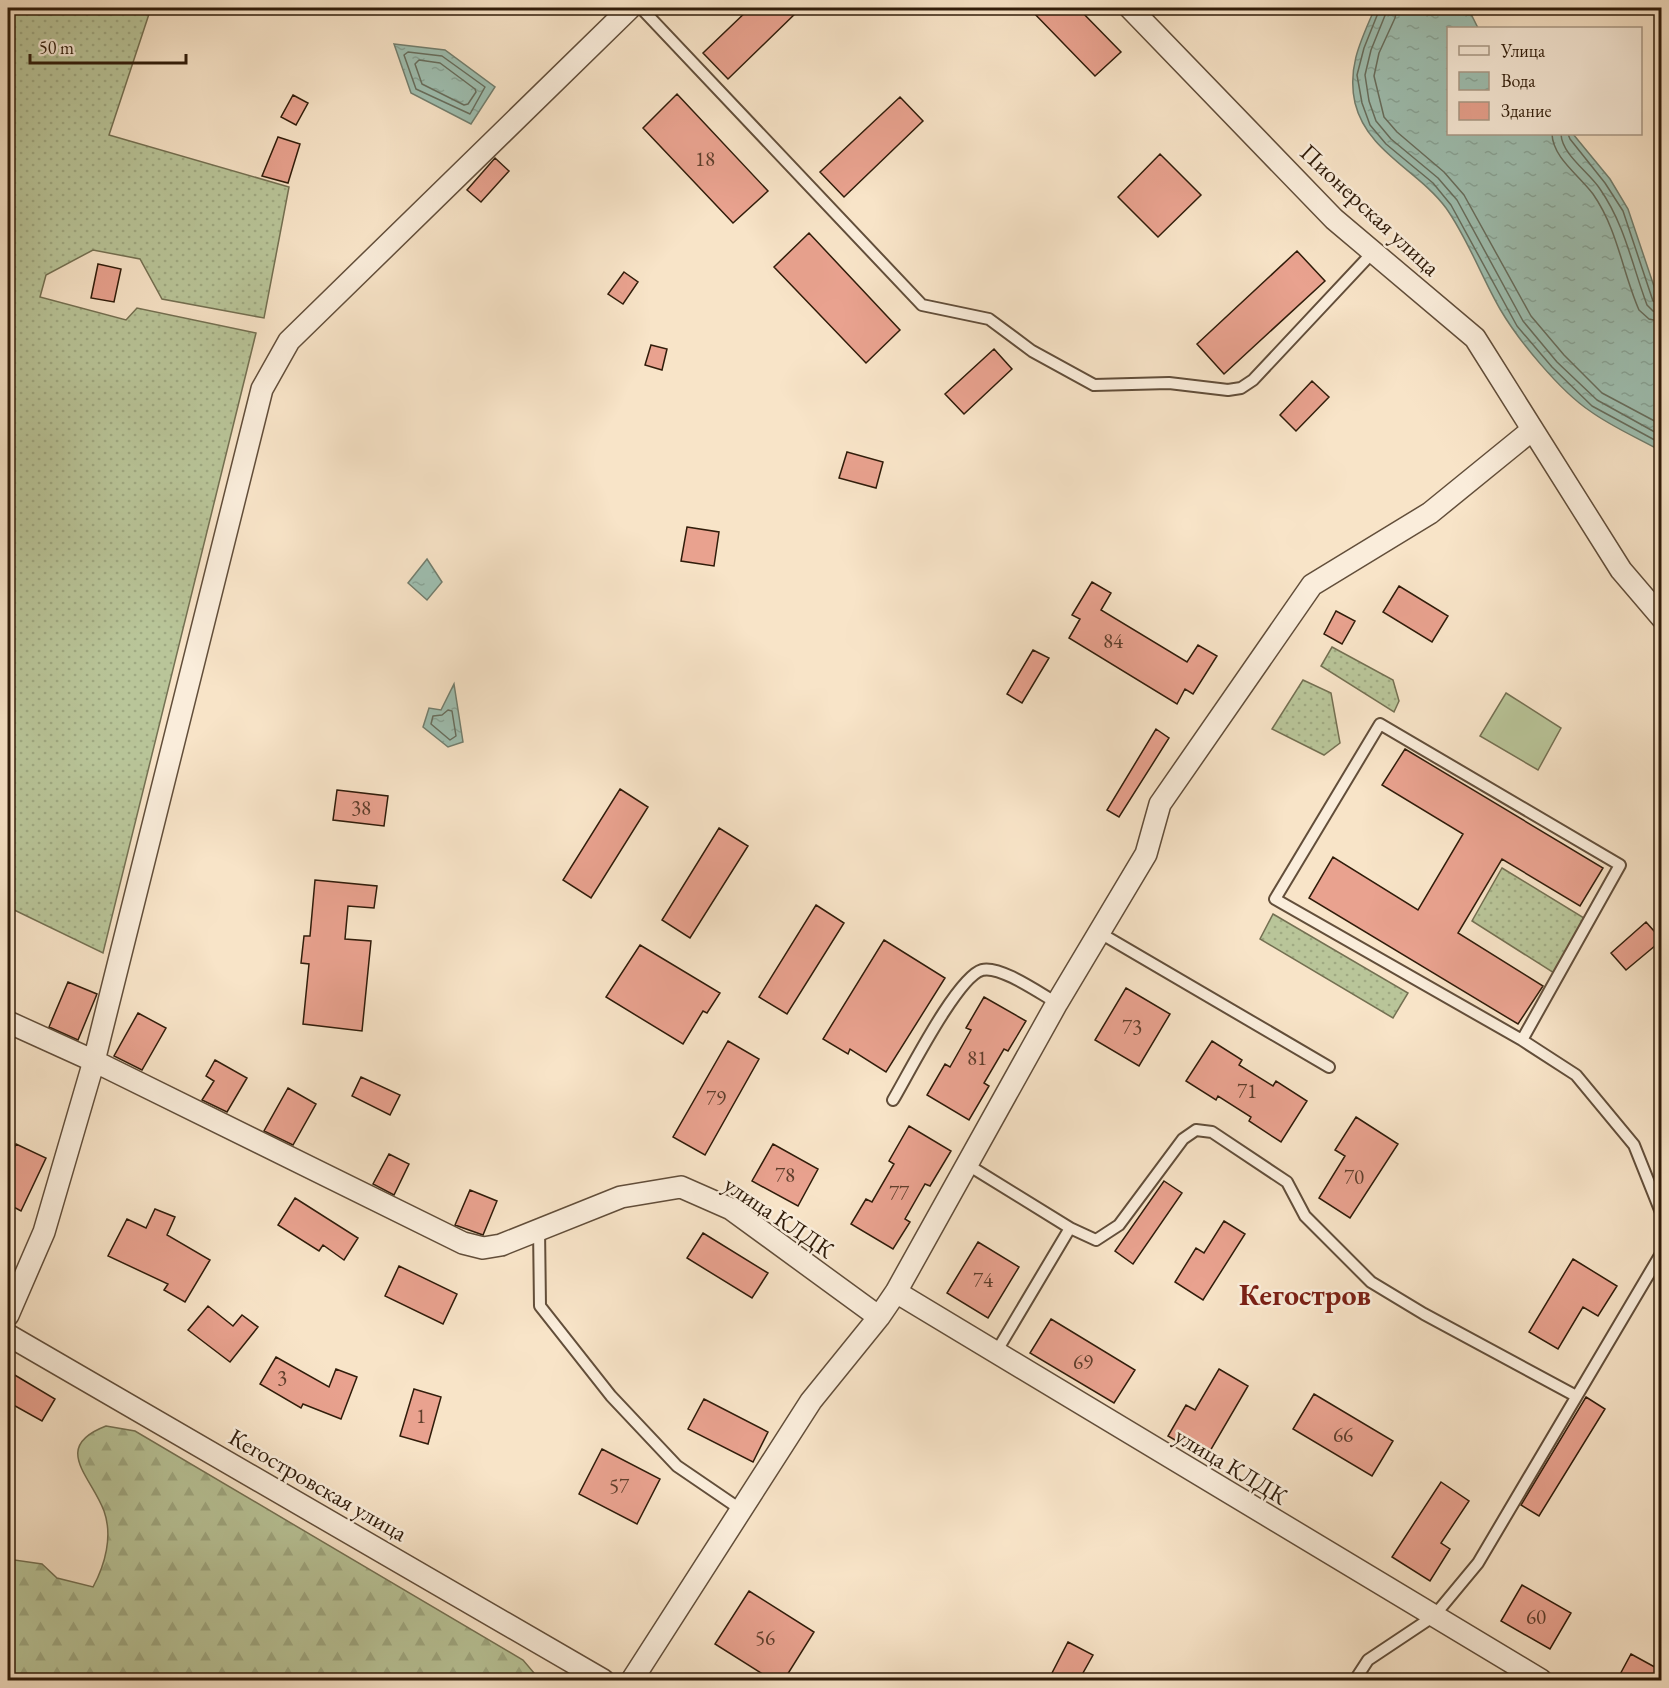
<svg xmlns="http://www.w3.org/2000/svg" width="1669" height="1688" font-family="'EB Garamond',serif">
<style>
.grass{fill:url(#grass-dots);stroke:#747052;stroke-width:1.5}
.forest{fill:url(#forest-firs);stroke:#747052;stroke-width:1.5}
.pitch{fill:#b9c599;stroke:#747052;stroke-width:1.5}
.water{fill:url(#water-ripples);stroke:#727e6e;stroke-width:1.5}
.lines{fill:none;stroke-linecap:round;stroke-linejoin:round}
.shore{stroke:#676e5e;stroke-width:1.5}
.building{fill:#e9a28f;stroke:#301c0a;stroke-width:1.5}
.lane-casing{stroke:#624e3a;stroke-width:14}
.street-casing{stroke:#624e3a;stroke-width:24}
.lane{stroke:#faeddb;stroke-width:10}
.street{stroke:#faeddb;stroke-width:21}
.labels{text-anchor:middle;stroke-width:5;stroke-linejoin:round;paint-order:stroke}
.number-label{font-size:21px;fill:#5e3e2b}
.street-label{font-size:24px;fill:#301c0a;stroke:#faeddb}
.district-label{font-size:30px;font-weight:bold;fill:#7a1f14;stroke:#faeddb}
</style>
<defs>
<pattern id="grass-dots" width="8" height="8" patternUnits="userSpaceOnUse" patternTransform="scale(1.5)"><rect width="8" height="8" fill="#b9c599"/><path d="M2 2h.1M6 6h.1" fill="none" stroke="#9fa982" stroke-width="1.8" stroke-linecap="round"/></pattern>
<pattern id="forest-firs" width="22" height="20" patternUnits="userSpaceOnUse" patternTransform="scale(1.5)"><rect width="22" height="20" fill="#b9c599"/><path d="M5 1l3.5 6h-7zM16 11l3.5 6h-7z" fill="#9fa982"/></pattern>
<pattern id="water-ripples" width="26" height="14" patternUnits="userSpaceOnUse" patternTransform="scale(1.5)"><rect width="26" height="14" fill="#9ebfb1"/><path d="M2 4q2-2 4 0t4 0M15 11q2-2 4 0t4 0" fill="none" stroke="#88a497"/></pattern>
</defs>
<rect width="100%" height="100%" fill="#f8e4c8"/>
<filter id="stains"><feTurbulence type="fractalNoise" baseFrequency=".00333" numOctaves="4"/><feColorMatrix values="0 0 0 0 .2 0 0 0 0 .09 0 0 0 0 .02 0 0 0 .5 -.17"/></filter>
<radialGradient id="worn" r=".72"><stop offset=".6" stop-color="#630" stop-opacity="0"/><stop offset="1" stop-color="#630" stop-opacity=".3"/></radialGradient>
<!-- grass -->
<path class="grass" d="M8 8H151L109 135 289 187 264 318 162 299 140 259 93 250 46 275 40 297 126 320 137 308 256 333 103 953 8 907Z
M1332 647 1393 680 1399 701 1394 712 1321 666Z
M1303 680 1331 693 1340 743 1324 755 1272 729Z
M1502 868 1584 918 1554 973 1472 921Z
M1273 914 1408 993 1393 1018 1260 939Z"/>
<!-- forest -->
<path class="forest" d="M106 1426 135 1431 523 1660 540 1680H8V1559L42 1564 57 1578 93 1587C105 1565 113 1536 104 1511 91 1476 51 1447 106 1426Z"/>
<!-- pitch -->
<path class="pitch" d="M1506 693 1561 728 1538 770 1480 736Z"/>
<!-- water -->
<path class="water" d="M1375 8H1468L1478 28H1448V134H1573L1610 179 1628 209 1661 307V451C1638 438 1612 427 1590 411 1560 391 1518 340 1500 309 1481 276 1468 239 1446 208 1418 170 1367 152 1355 103 1347 67 1361 40 1375 8Z
M394 44 445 50 495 87 471 124 411 93Z
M427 559 442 582 427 600 408 583Z
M454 684 463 742 448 747 423 727 429 708 441 710Z"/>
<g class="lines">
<!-- shore -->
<path class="shore" d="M1380 8 1364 48 1357 75 1362 103 1370 125 1386 144 1433 183 1451 205 1517 326 1552 367 1592 406 1662 444
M1388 8 1371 50 1365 75 1369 101 1376 121 1391 139 1438 178 1457 200 1523 321 1557 362 1597 400 1662 436
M1397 8 1395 18 1379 53 1374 76 1384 117 1397 132 1444 172 1464 195 1531 316 1564 355 1602 393 1662 425
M408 52 442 56 485 87 470 114 416 89 404 55Z
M419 60 440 63 475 89 476 92 468 104 464 105 422 84 415 64Z
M1552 134C1553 158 1579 175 1593 194 1618 230 1622 271 1639 310L1649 319 1662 322
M1561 134C1562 155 1589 172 1600 189 1625 225 1632 265 1647 305L1653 311 1662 313
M1568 134 1570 139 1605 183 1623 211 1653 301 1662 305
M448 710 452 711 456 736 450 740 431 724 433 716 442 715Z"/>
</g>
<!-- building -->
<path class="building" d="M750 8H801L728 79 703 53Z
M1029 8H1078L1121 52 1095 76Z
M677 94 768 191 733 223 643 128Z
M293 95 308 103 296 125 281 117Z
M900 97 923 121 844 197 820 172Z
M278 137 300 144 288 183 262 176Z
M1160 154 1201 195 1158 237 1118 197Z
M495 158 509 171 481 202 467 190Z
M809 233 900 330 866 363 774 267Z
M1297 251 1325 281 1224 374 1197 344Z
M98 264 121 269 114 302 91 298Z
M624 272 638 282 623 304 608 294Z
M651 345 667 349 662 370 645 365Z
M994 349 1012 369 964 414 945 394Z
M1312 381 1329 397 1296 431 1280 415Z
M847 452 883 462 876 488 839 478Z
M687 527 719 532 714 566 681 561Z
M1092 582 1111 593 1101 610 1187 662 1198 645 1217 656 1193 694 1185 689 1177 704 1069 638 1080 619 1072 615Z
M1399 586 1448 616 1432 642 1383 612Z
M1336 611 1355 621 1342 644 1324 634Z
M1033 650 1049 658 1022 703 1007 694Z
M1156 729 1169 738 1119 817 1107 810Z
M1405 749 1603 868 1580 906 1502 859 1458 933 1543 986 1518 1024 1309 898 1333 857 1418 910 1463 834 1382 785Z
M620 789 648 807 591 898 563 880Z
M337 790 388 796 384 826 333 820Z
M719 828 748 846 690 938 662 920Z
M315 880 377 886 374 908 348 906 345 939 371 941 362 1031 303 1024 309 964 301 963 304 936H310Z
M816 905 844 923 787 1014 759 997Z
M1646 922 1662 940 1626 970 1611 953Z
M884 940 945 978 886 1072 850 1049 848 1054 823 1039Z
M640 945 720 993 707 1013 703 1011 683 1044 606 997Z
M68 982 97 994 78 1040 49 1027Z
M1126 988 1170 1014 1139 1066 1095 1040Z
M984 997 1026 1021 1008 1051 1004 1049 984 1083 989 1086 969 1120 927 1095 945 1064 950 1067 971 1030 966 1028Z
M138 1013 166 1028 142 1070 114 1056Z
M728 1041 759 1059 705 1155 673 1137Z
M1212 1041 1242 1060 1239 1065 1273 1086 1276 1081 1307 1101 1281 1142 1249 1121 1251 1117 1218 1096 1216 1100 1186 1081Z
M215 1060 247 1078 227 1112 202 1100 214 1081 206 1076Z
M361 1077 400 1095 390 1115 352 1096Z
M288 1088 316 1104 293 1145 264 1131Z
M1356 1117 1398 1144 1350 1218 1319 1198 1345 1156 1335 1150Z
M909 1126 951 1151 930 1186 925 1184 905 1219 910 1222 893 1249 851 1224 866 1199 872 1202 894 1164 889 1161Z
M16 1144 46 1158 21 1211 8 1204V1162Z
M773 1144 818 1169 798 1206 752 1181Z
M389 1154 409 1164 394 1195 373 1184Z
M1164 1181 1182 1193 1133 1264 1115 1251Z
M470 1190 497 1201 483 1235 455 1225Z
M295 1198 358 1238 344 1260 323 1245 319 1251 278 1225Z
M155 1209 175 1217 167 1235 210 1260 185 1302 164 1290 168 1284 108 1256 127 1219 146 1228Z
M1224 1221 1245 1234 1203 1300 1175 1282 1196 1248 1204 1253Z
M703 1233 768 1273 752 1298 687 1258Z
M978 1242 1019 1267 988 1318 947 1293Z
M1573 1259 1617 1286 1598 1316 1583 1307 1558 1349 1529 1332Z
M399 1266 457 1294 443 1324 385 1296Z
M208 1306 233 1326 242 1315 258 1327 230 1362 188 1330Z
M1051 1319 1135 1370 1114 1403 1030 1353Z
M276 1357 329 1387 336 1369 357 1377 341 1419 303 1404 301 1408 260 1384Z
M1219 1369 1248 1386 1206 1458 1168 1436 1186 1405 1195 1410Z
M8 1371 55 1399 42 1421 8 1402Z
M414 1389 441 1397 428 1444 400 1436Z
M1314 1394 1393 1441 1372 1476 1293 1429Z
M1586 1397 1605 1409 1539 1516 1521 1505Z
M704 1399 768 1432 753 1462 688 1429Z
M602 1449 660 1479 637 1524 579 1494Z
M1441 1482 1469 1501 1441 1543 1450 1549 1430 1581 1392 1557Z
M1522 1585 1571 1613 1550 1649 1501 1621Z
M749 1591 814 1632 784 1680H772L715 1644Z
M1068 1642 1093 1655 1079 1680H1061L1051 1675Z
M1631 1654 1662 1671V1680H1617Z"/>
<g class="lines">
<!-- lane casing -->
<g class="lane-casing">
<path id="lane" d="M641 8 922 305 989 319 1032 351 1094 385 1169 383 1228 390 1241 388 1253 380 1373 252
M1100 933 1329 1067
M1522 1040 1620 865 1380 724 1275 899 1522 1040 1576 1075 1634 1145 1662 1215
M893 1100C908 1075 957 977 982 970 1000 965 1041 994 1057 1003
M968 1165 1070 1228
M1654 1194 1662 1176
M539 1228 540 1306 611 1396 677 1466 740 1509
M995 1354 1070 1228 1096 1240 1119 1225 1183 1139 1196 1130 1212 1132 1287 1182 1305 1216 1371 1282 1424 1314 1576 1396
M1355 1680 1368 1660 1434 1616 1478 1563 1662 1252"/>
</g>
<!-- street casing -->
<g class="street-casing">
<path id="street" d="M1130 8 1334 219 1475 338 1621 570 1662 618
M8 1022 94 1061 463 1243 483 1248 501 1245 621 1197 681 1187 731 1209 879 1317
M896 1292 1541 1680
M8 1315 44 1232 94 1061 262 389 289 341 630 8
M8 1335 603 1680
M632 1680 811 1401 879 1317 896 1292 1057 1003 1146 854 1160 804 1312 585 1430 513 1532 430"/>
</g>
<!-- lane -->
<use href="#lane" class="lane"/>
<!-- street -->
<use href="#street" class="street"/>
</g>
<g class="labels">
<!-- number labels -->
<g class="number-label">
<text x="705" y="166">18</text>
<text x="1113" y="648">84</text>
<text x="361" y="815">38</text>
<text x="1132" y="1034">73</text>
<text x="977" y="1065">81</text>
<text x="1247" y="1098">71</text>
<text x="716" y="1105">79</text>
<text x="785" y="1182">78</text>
<text x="1354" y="1184">70</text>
<text x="899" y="1200">77</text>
<text x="983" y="1287">74</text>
<text x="1083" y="1369">69</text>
<text x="282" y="1385">3</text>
<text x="421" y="1423">1</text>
<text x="1343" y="1442">66</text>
<text x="619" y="1493">57</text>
<text x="1536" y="1624">60</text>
<text x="765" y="1645">56</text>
</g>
<!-- street labels -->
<g class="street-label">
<text transform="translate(1370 210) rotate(43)" y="8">Пионерская улица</text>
<text transform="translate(779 1217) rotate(34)" y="8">улица КЛДК</text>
<text transform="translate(1231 1466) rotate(31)" y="8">улица КЛДК</text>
<text transform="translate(318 1485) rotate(30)" y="8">Кегостровская улица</text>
</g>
<!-- district labels -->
<g class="district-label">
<text x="1305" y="1305">Кегостров</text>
</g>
</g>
<!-- margin -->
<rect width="1669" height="1688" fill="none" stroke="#f8e4c8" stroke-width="30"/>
<rect x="9" y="9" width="1651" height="1670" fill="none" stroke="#301c0a" stroke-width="3"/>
<rect x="15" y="15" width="1639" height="1658" fill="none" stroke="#301c0a" stroke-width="1.5"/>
<!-- legend -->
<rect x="1447" y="27" width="195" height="108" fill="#faeddb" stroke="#a99987" stroke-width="1.5"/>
<rect x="1459" y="46" width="30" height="9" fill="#faeddb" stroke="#a99987" stroke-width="1.5"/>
<text x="1501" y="57" font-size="18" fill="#301c0a">Улица</text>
<rect x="1459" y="72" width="30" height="18" fill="url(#water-ripples)" stroke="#a99987" stroke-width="1.5"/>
<text x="1501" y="87" font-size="18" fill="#301c0a">Вода</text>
<rect x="1459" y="102" width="30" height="18" fill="#e9a28f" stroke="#a99987" stroke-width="1.5"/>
<text x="1501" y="117" font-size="18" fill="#301c0a">Здание</text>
<!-- scale -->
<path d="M30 54v9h156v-9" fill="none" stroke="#301c0a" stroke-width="3"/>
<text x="39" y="54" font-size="18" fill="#301c0a" stroke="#faeddb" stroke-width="4.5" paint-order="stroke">50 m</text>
<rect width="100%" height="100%" filter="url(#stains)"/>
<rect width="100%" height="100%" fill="url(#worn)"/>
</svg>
